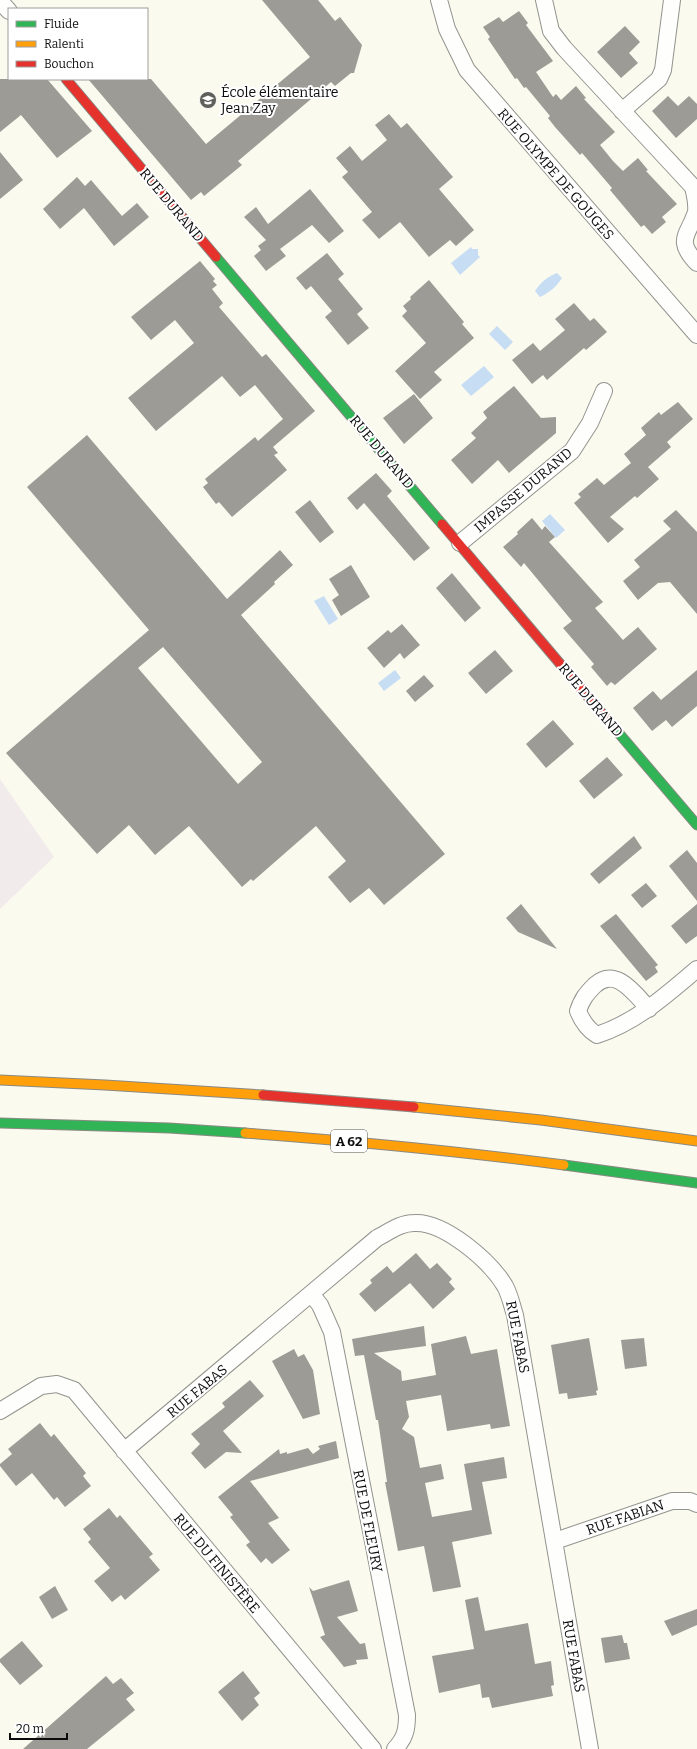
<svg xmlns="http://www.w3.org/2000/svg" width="697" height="1749" font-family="Bitter,serif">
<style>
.industrial{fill:#f2ebec}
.water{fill:#c6ddf4}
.building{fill:#9c9b95;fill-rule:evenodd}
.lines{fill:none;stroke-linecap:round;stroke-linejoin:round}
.street-casing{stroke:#93938e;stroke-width:18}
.fast-casing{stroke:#8a8a85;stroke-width:11}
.slow-casing{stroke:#8a8a85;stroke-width:11}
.jam-casing{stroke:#8a8a85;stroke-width:11}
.street{stroke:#fefefd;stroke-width:16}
.fast{stroke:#30b455;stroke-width:9}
.slow{stroke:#ff9f0a;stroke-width:9}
.jam{stroke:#e5322d;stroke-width:9}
.labels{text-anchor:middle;stroke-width:4;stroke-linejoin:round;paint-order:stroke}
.shield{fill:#fff;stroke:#555;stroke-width:1}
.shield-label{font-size:13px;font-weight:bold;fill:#0c0c0c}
.poi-label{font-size:14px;fill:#0c0c0c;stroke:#fff;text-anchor:start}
.street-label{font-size:14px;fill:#0c0c0c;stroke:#fff}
</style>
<rect width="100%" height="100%" fill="#fafaef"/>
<!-- industrial -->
<path class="industrial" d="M0 779 54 857 0 909Z"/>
<!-- water -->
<path class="water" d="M471 247 472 249H478V255L480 257 460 275 451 263Z
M557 273 562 278C556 287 549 293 540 297L535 291C541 282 547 277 557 273Z
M497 326 513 342 505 350 489 334Z
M484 366 494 377 471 396 461 385Z
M550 514 565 530 556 538 542 521Z
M324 596 338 619 329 625 314 601Z
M395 670 401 678 384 691 378 683Z"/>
<!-- building -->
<path class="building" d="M262 0H318L335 21 340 17 362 45 354 73H351L335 86 331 82 238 161 242 165 204 196 201 192 191 200 88 79H151L206 144 310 57Z
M519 11 528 23 526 25 553 61 536 72 553 97 556 94 561 100 576 86 586 98 584 99 615 132 600 145 613 161 623 171 638 158 648 170 646 171 677 204 662 217 666 222 652 234 644 225 641 227 610 190 612 188 582 153 580 155 555 127 548 118 550 116 526 87 524 88 517 78 515 79 488 39 490 37 483 27 499 17 503 22Z
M625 26 640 42 629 53 638 63 621 78 597 52Z
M0 79H47L92 131 57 158 21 115 0 132Z
M668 96 678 106 689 96 697 104V119L676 138 652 111Z
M389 114 401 128 407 123 453 177 439 189 474 230 456 246 450 240 429 257 400 222 379 239 362 220 372 212 342 177 348 172 336 158 350 146 362 161 387 140 375 125Z
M0 152 23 180 0 199Z
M77 177 85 186 91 180 122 216 137 203 149 217 114 246 84 208 60 229 43 209Z
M310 189 344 231 329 243 312 225 280 249 286 256 266 271 254 256 261 250 258 246 266 240 244 217 256 207 268 224Z
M327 253 344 274 338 279 363 309 357 314 369 328 348 345 325 317 332 311 311 286 306 290 296 278Z
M200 261 215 279 213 281 217 285 212 289 223 303 219 307 262 357 266 354 315 411 273 447 278 453 274 455 287 470 232 517 219 502 216 504 203 487 208 483 205 479 255 437 258 441 283 419 255 385 240 397 222 376 156 431 128 398 194 343 175 320 151 340 131 317Z
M429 280 464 322 462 324 474 338 434 372 442 380 420 399 395 371 426 343 402 316 407 311 403 306 411 299 410 297Z
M574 303 590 321 594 318 607 332 586 350 584 348 547 380 543 375 532 384 512 360 533 343 540 351 565 330 555 319Z
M514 386 541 418 556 417V433L509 473 498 460 472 484 451 460 476 438 471 433 487 418 483 412Z
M414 394 433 418 404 444 383 418Z
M678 402 693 419 667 442 671 447 648 467 659 479 637 498 635 496 610 517 624 529 608 543 574 503 581 497 578 494 597 478 604 485 631 463 624 454 646 435 641 428 659 412 661 415Z
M87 435 227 599 280 550 293 565 274 582 275 584 241 615 445 854 384 905 369 888 350 903 328 877 346 861 316 826 253 881 251 879 242 887 189 826 155 855 129 825 97 854 6 753 149 630 27 487ZM163 647 262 762 238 784 138 668Z
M376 473 392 491 387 496 430 548 414 561 364 503 357 510 347 498Z
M310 500 334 532 320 543 295 512Z
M676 510 697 532V614L670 582 658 583 638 600 623 581 640 567 634 560 671 529 663 521Z
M532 518 542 530 545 526 555 537 549 542 603 602 595 608 623 640 638 627 657 649 615 685 611 682 607 686 591 667 594 664 563 628 572 621 524 563 521 567 503 547 518 534 517 532Z
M351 565 370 597 341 616 332 600 339 595 329 579Z
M452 573 481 608 465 622 436 588Z
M402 624 420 645 404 659 400 653 384 668 367 648 388 630 391 633Z
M495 650 513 671 486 694 468 673Z
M697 670V706L672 727 666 720 652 731 633 708 653 691 661 700Z
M424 675 434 686 415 702 406 691Z
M553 720 574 744 546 768 526 744Z
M607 757 623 775 594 799 579 781Z
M634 836 642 848 599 884 590 874Z
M687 850 697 863V901L669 866Z
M646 883 657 896 642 908 631 895Z
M521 904 557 949 518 932 506 918Z
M697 904V936L686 944 671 926Z
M616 914 658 965 655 967 658 972 646 981 600 926Z
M416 1253 430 1269 437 1263 452 1279 449 1282 455 1289 433 1309 410 1283 375 1312 359 1294 372 1283 370 1280 387 1266 393 1273Z
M424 1326 426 1346 374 1353 401 1371 402 1381 436 1375 431 1344 466 1336 471 1354 497 1349 510 1426 491 1429 490 1424 447 1431 441 1395 406 1401 409 1417 402 1429 414 1437 420 1468 441 1464 444 1479 425 1483 432 1517 472 1510 464 1464 504 1457 507 1478 482 1482 492 1534 452 1542 461 1587 433 1592 424 1546 398 1551 385 1482H387L378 1420H376L364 1355 355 1356 352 1339Z
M589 1338 598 1390 596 1391 597 1395 568 1399 567 1393 559 1394 551 1345Z
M644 1338 647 1366 625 1369 621 1340Z
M294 1349 298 1357 304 1354 313 1370 320 1414 303 1419 272 1361Z
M250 1380 264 1396 223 1431 242 1453 226 1452 205 1469 191 1453 200 1444 191 1434 225 1407 222 1403Z
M40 1423 51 1437 54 1434 86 1473 83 1476 91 1486 65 1507 57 1497 54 1500 32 1473 16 1486 0 1466V1464L12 1454 8 1449Z
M336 1441 339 1458 250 1481 279 1518 268 1523 290 1550 272 1564 266 1558 261 1563 246 1545 250 1542 230 1517 233 1515 218 1497 279 1449 280 1454 287 1452V1454L308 1448 313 1454 320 1449 318 1446Z
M109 1508 117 1518 120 1515 153 1554 149 1557 160 1570 125 1600 121 1595 112 1602 94 1581 110 1568 88 1542 91 1539 83 1529Z
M349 1580 358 1611 337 1617 360 1644 365 1643 368 1659 356 1660 357 1664 344 1667 320 1637 325 1635 309 1587 313 1591Z
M55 1586 68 1610 52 1619 39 1597Z
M478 1597 485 1631 528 1623 535 1664 551 1661 554 1685 551 1686 553 1696 492 1708 489 1697 482 1698 480 1684 439 1693 432 1656 474 1649 465 1600Z
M697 1609V1625L672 1636 664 1621Z
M622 1635 624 1643H627L630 1659 605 1663 601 1638Z
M22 1641 43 1666 20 1685 0 1662V1659Z
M243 1671 260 1693 254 1698 259 1705 242 1721 218 1692Z
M106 1676 113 1684 121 1678 134 1693 126 1699 135 1710 87 1749H23Z"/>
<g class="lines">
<!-- street casing -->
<g class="street-casing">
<path id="street" d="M439 0 447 29 467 70 697 335
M544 0 551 31 564 48 693 187C695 195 697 204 696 212 688 236 675 240 697 263
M0 1 9 11
M622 111 659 79 663 70 672 0
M460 543 572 451 590 423 604 391
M649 1009C635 994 616 966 595 985 586 994 582 999 578 1011 582 1021 587 1029 597 1035 637 1022 666 995 697 969
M312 1295 320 1305 332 1332 407 1715C407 1730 405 1738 395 1749
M0 1411 41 1386 57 1384 74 1390 373 1749
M124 1451 377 1238C389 1232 400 1223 414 1223 444 1221 490 1261 505 1286 510 1295 512 1306 515 1315L590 1749
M555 1541 672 1501H690L697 1504"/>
</g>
<!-- fast casing -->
<g class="fast-casing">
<path id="fast" d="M216 257 442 524
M611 724 697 825
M0 1123 169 1128 245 1133
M564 1165 697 1183"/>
</g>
<!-- slow casing -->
<g class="slow-casing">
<path id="slow" d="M0 1080 105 1085 263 1095
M414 1107 541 1120 697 1141
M245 1133C352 1141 458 1151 564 1165"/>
</g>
<!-- jam casing -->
<g class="jam-casing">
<path id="jam" d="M66 79 216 257
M442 524 611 724
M263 1095 414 1107"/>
</g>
<!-- street -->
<use href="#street" class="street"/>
<!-- fast -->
<use href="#fast" class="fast"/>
<!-- slow -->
<use href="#slow" class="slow"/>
<!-- jam -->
<use href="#jam" class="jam"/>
</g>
<!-- icons -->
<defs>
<g id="school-disc" transform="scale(0.9)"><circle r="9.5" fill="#5f5f5b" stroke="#fff"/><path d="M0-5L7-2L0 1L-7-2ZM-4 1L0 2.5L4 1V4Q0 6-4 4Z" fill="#fff"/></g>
</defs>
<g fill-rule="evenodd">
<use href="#school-disc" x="208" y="100"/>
</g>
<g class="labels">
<!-- shield labels -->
<rect class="shield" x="331" y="1130" width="36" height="22" rx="3"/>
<g class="shield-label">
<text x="349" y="1146">A 62</text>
</g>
<!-- poi labels -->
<g class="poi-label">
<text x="221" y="97">École élémentaire<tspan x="221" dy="16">Jean Zay</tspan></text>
</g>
<!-- street labels -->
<g class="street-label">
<text transform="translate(556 174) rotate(49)" y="5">RUE OLYMPE DE GOUGES</text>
<text transform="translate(172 205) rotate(50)" y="5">RUE DURAND</text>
<text transform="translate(382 452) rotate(50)" y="5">RUE DURAND</text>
<text transform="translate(523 490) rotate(-40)" y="5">IMPASSE DURAND</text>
<text transform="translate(591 700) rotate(50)" y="5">RUE DURAND</text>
<text transform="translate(518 1337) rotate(79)" y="5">RUE FABAS</text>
<text transform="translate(197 1391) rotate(-40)" y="5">RUE FABAS</text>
<text transform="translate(625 1517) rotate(-19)" y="5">RUE FABIAN</text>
<text transform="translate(368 1521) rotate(79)" y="5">RUE DE FLEURY</text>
<text transform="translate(217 1563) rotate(50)" y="5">RUE DU FINISTÈRE</text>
<text transform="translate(574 1656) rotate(80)" y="5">RUE FABAS</text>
</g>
</g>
<!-- legend -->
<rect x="8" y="8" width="140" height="72" fill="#ffffff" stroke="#9e9e9e"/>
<rect x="16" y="21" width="20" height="6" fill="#30b455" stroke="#9e9e9e"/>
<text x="44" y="28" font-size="12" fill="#0c0c0c">Fluide</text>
<rect x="16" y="41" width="20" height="6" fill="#ff9f0a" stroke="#9e9e9e"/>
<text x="44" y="48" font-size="12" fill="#0c0c0c">Ralenti</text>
<rect x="16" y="61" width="20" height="6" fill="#e5322d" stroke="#9e9e9e"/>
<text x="44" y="68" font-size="12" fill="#0c0c0c">Bouchon</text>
<!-- scale -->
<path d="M10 1733v6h57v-6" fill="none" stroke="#0c0c0c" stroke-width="2"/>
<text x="16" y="1733" font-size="12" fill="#0c0c0c" stroke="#ffffff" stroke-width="3" paint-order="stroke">20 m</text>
</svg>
